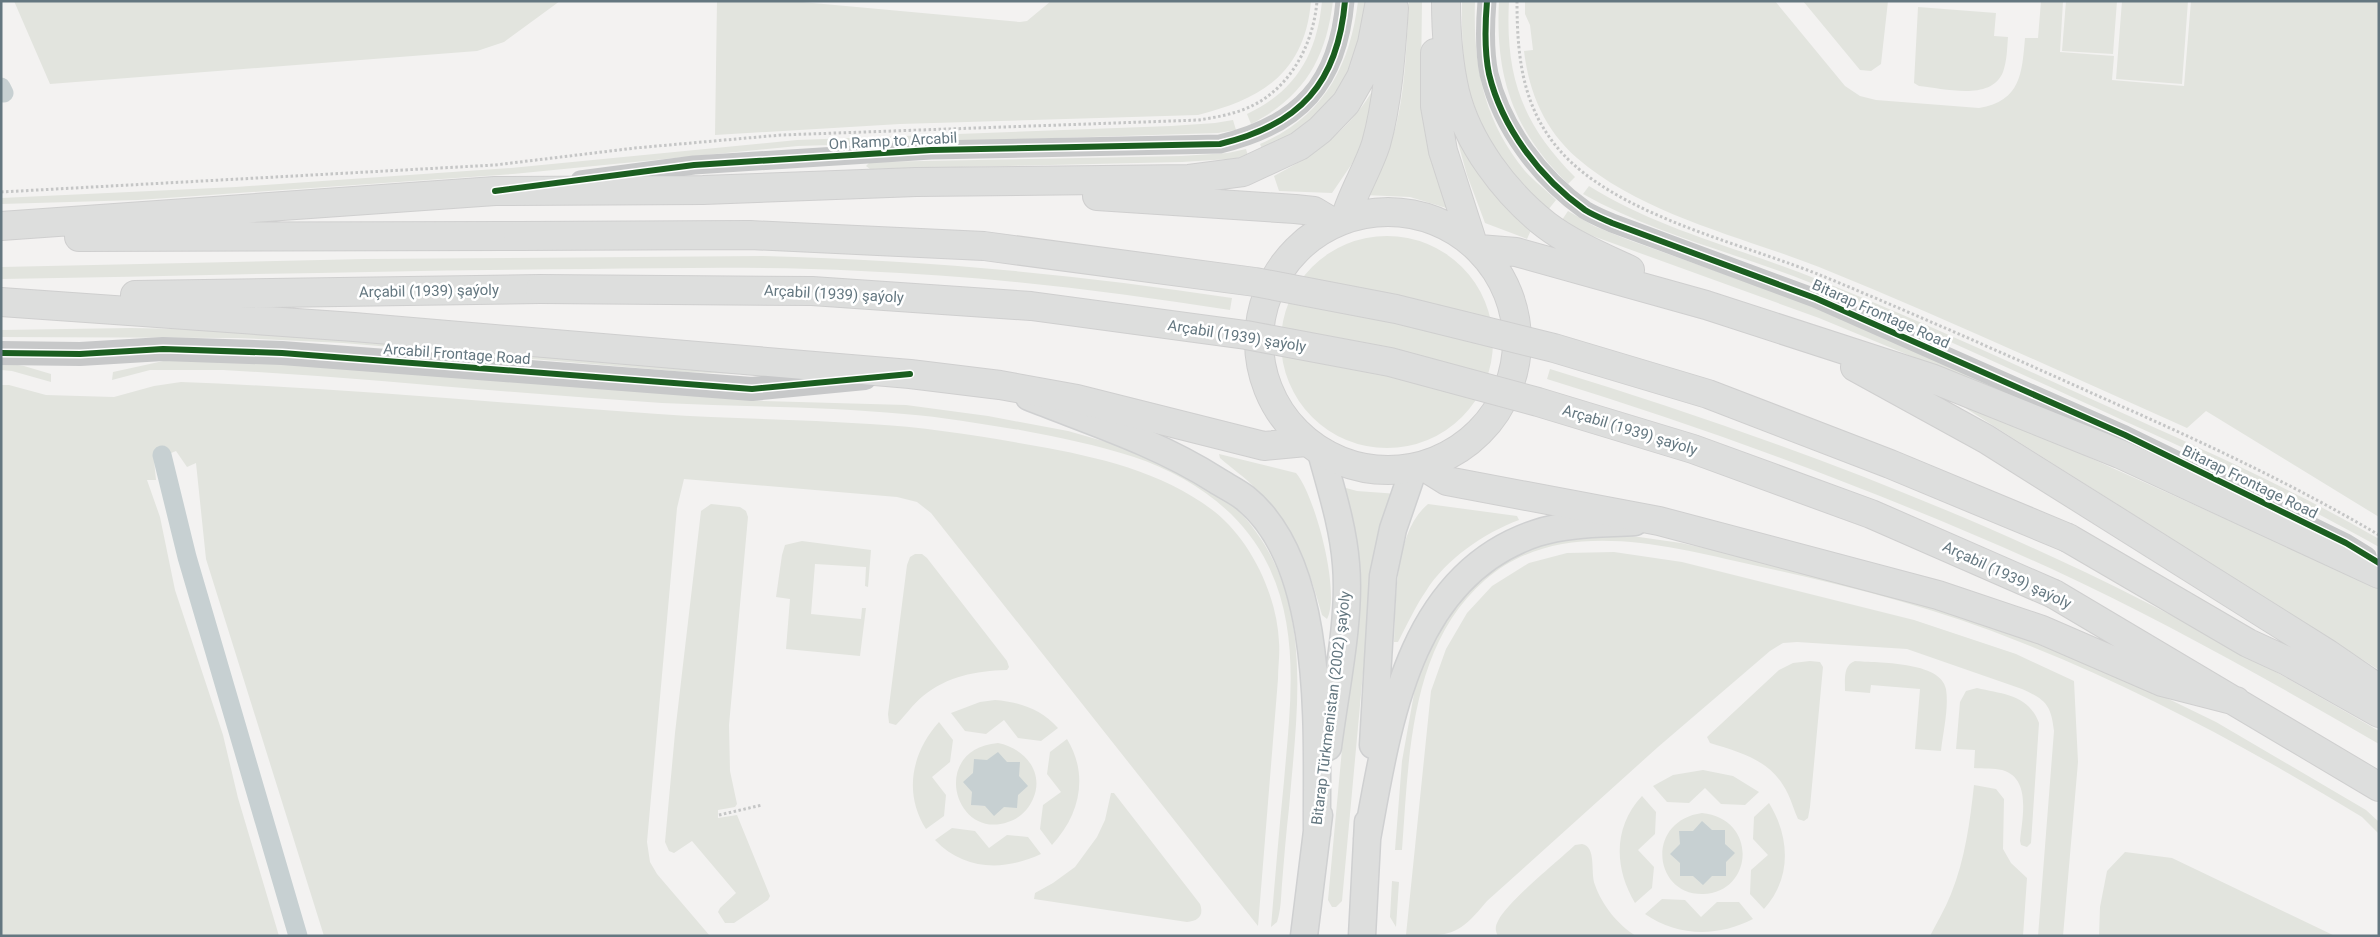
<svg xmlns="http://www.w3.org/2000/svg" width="2380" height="937" font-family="Roboto,sans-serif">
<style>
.green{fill:#e2e4de;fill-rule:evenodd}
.water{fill:#c7d0d2}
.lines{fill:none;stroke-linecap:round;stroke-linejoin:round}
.canal{stroke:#c7d0d2;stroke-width:19}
.secondary-casing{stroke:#cfd0d1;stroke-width:29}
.primary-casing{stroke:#cfcfcf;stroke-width:30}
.path{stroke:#c5c6c6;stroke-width:3;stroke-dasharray:2.5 2.5;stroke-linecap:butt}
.minor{stroke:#c7c8c9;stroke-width:19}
.tertiary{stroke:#c7c8c9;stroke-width:24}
.secondary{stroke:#dddedd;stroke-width:26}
.primary{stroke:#dddedd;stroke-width:28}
.primary-bridge-casing{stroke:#cfcfcf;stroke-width:30;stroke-linecap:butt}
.primary-bridge{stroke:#dddedd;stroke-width:28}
.cycleway-casing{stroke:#fff;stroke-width:9}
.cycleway{stroke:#1b5e20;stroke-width:6}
.labels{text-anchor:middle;stroke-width:5;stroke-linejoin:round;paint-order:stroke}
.street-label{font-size:15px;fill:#647780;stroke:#fff}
</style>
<rect width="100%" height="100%" fill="#f3f2f1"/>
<!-- green -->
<path class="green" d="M14 1H560L504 42 477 51 50 84Z
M717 1H791L1020 22 1027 21 1051 1H1311C1305 73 1262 99 1198 115L900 124 715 135Z
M1322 1H1333C1326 59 1304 97 1251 124L1247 114C1296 91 1317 54 1322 1Z
M1358 1H1369L1364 40 1340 91 1313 121 1263 152 1260 144C1323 117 1350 67 1358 1Z
M1409 1H1422L1421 78 1426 117 1453 210 1410 197 1364 195C1374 177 1385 159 1392 140 1406 96 1406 47 1409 1Z
M1462 1H1475C1473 65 1483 120 1525 171 1534 181 1546 190 1556 200L1548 210C1537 199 1525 189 1514 178 1467 124 1461 70 1462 1Z
M1499 1H1509C1505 76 1522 124 1575 177L1568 184C1513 130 1495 77 1499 1Z
M1525 1H1775L1845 86 1860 96 1876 100 1979 108C2021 101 2022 73 2025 38H2038L2041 1H2063L2060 52 2114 56 2112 80 2184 86 2191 1H2379V517L2206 411 2187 428C2065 374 1943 317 1819 267 1740 236 1643 215 1577 158 1545 130 1529 93 1524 51L1533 50 1530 25 1525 14Z
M1803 1H1888L1881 64 1871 71 1860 70Z
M2066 1H2117L2113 54 2062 51Z
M2122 1H2188L2182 84 2116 79Z
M1918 7 1996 13 1994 36 2008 37C2007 49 2007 61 2003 72 1991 102 1943 88 1919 86L1914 83Z
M1371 93H1374L1360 152 1332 193 1279 191 1274 176C1314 155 1347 132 1371 93Z
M1233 120 1236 130 1218 133 798 146 513 174 138 200 1 204V198L236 187 511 168 797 140 1171 126 1215 123Z
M1461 136 1532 228 1527 239 1485 223 1467 175 1457 139Z
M1246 149 1248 156 1230 159 1182 162 870 169 866 166 870 162 1181 156 1228 153Z
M1589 186C1659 230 1743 249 1819 280 1917 319 2013 364 2109 407 2200 448 2293 489 2379 539V547C2280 491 2175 444 2072 397 1986 358 1900 318 1811 283 1736 253 1654 234 1583 194Z
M1568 211 1594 226 1626 239 1822 309 2205 478 1819 318 1590 235 1562 220Z
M1281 342a106 106 0 1 1 212 0a106 106 0 1 1-212 0Z
M763 256C922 260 1075 274 1232 298L1230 310C1108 291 984 276 861 271 770 266 679 268 589 269 393 270 197 276 1 279V267L365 259Z
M131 328 238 330 741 371 738 374 686 372 343 343 238 338 1 337V330Z
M168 360 286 364 763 401 906 405 988 416 1068 431 1138 451 1228 500C1318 584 1298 699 1289 808 1286 834 1284 859 1282 884 1281 897 1281 910 1277 922L1271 927C1275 879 1279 830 1284 781 1290 709 1301 632 1268 565 1242 511 1190 476 1134 457 1097 445 1058 437 1020 430 982 424 943 417 904 414 824 406 742 407 662 403 515 394 369 378 223 370H150L112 380 113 372Z
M1 362 24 366 51 374V382L12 371 1 370Z
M1550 369C1723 422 1893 483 2057 559 2168 610 2274 670 2379 731V744C2272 682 2164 621 2052 569 1888 495 1719 432 1547 379Z
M181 382C341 388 499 403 658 414 729 419 799 419 870 424 925 427 981 436 1036 446 1098 457 1164 472 1215 512 1251 541 1277 595 1279 642 1280 655 1278 667 1278 679L1258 926 931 513 917 502 897 497 684 479 677 508 647 842 650 862 657 874 710 936H324L206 559 196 463 187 467 176 451 154 460 156 480H147L160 517 175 590 223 735 238 798 279 936H1V385H9L46 395 114 397 154 386Z
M1959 404 1997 416 2379 588V670Z
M1219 454 1296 473C1315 495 1341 593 1327 619L1322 615C1308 564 1293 525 1255 488 1245 477 1231 468 1220 458Z
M1335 485 1357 491 1398 494 1373 564 1342 901 1336 907H1332L1328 900 1356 598Z
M711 504 740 507 746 511 748 517 729 725 730 771 737 804 735 807 718 810V818L737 815 770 896 768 900 734 923H725L718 912 720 908 736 893 692 841 674 853 669 851 665 842 675 733 701 511Z
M1428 504 1517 516 1519 520C1484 533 1446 559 1426 591 1415 607 1407 625 1398 642H1394C1396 600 1394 532 1428 504Z
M1618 534 1681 543 1825 574 2021 633 2113 672 2216 722 2366 810 2379 822V834L2362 817C2252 750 2140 689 2020 642 1934 607 1843 585 1753 565 1667 546 1560 515 1485 580 1409 646 1409 758 1402 850H1395L1402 761 1415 688 1427 649 1459 598 1516 552 1561 537Z
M802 541 871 550 868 587 865 586 866 567 815 564 811 614 861 619 862 608H866L860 656 786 649 790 599 776 597 782 555 785 545Z
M1614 552 1682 562 1914 620 2016 654 2074 681 2078 762 2063 936H2038L2054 731C2051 705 2046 700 2022 689L1907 649 1797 642 1783 643 1770 651 1658 747 1487 901C1459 935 1451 937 1406 935L1431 691 1446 649 1467 613 1492 586 1529 563 1567 553Z
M915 554H922L927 558 1007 661 1009 667 1007 670C975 671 948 676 923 696 913 704 905 716 896 725L889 723 888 714 907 565 910 557Z
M1810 661 1820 662 1823 667 1810 807 1808 818 1804 821 1798 819C1794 811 1792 802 1788 794 1772 760 1742 753 1710 743L1707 737 1779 670 1793 663Z
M1855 661C1877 663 1941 661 1946 689 1949 708 1943 732 1941 751L1915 749 1920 689 1871 685 1870 693 1845 691C1845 680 1843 665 1855 661Z
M1977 688C2003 694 2029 695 2039 723L2031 843 2027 847 2021 845 2020 841C2022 819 2032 778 2002 770 1994 768 1983 769 1974 768L1975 750 1956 749 1960 702 1966 691Z
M995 700C1020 702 1041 709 1058 728L1041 741 1018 738 1004 720 986 734 965 731 951 713 980 702Z
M939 722 953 740 950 762 932 777 946 795 944 816 926 829C903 793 912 752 939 722Z
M1067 739C1089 775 1080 815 1052 845L1040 829 1043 805 1061 792 1047 774 1050 752Z
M998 743C1024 748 1045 772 1033 799 1028 810 1020 818 1008 822 954 841 929 749 998 743ZM973 773 985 806 972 805Z
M1703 770 1733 776 1759 792 1745 805 1721 804 1705 788 1689 803 1667 802 1653 786 1673 775Z
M1974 785 1996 789 2004 799 2003 849 2011 863 2027 878 2023 936H1930C1937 922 1945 909 1951 894 1965 859 1970 822 1974 785Z
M1111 793H1114L1200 904C1204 915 1199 921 1187 922L1034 899 1035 893 1053 883 1075 867 1097 837 1105 820Z
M1642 796 1656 812 1655 834 1638 850 1654 867 1652 888 1635 903C1614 868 1613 827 1642 796Z
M1769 803C1790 837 1792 878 1764 909L1750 894 1751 870 1768 855 1753 839 1754 817Z
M1702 813C1759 819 1753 893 1703 894 1653 895 1645 821 1702 813Z
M952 828 975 831 989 848 1007 835 1028 837 1041 854C1005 871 964 871 935 840Z
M1582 844C1597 847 1590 872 1595 885 1602 905 1618 925 1636 936H1498C1495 931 1495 926 1498 921 1508 901 1557 862 1575 845Z
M2125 852 2172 858 2335 936H2099L2100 907 2107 871Z
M1392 881 1399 882 1396 927 1390 917Z
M1662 899 1685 900 1701 917 1717 902H1739L1753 919C1718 937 1678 937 1645 914Z"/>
<!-- water -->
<path class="water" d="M998 752 1007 762H1020L1019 776 1028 786 1018 795 1017 808 1004 807 994 816 985 806 971 805 972 792 963 782 973 773 974 759 987 760Z
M1702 821 1712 830H1725V844L1735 853 1726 862V876H1712L1703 885 1693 876H1680V863L1670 854 1680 844 1679 831H1693Z"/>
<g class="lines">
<!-- canal -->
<path class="canal" d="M1 87 4 93
M162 455 187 557 298 936"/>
<!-- secondary casing -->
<g class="secondary-casing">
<path id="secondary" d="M1029 397C1092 422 1158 443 1216 480 1225 486 1236 491 1245 498 1328 565 1316 736 1317 833
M1321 452C1331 489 1343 526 1346 564 1351 619 1335 691 1328 747
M1373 745 1383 576 1393 529 1414 468
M1367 839C1388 724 1408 575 1537 533 1568 523 1603 524 1635 522
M1304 936 1319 815
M1362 936 1368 822"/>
</g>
<!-- primary casing -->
<g class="primary-casing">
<path id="primary" d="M1446 1C1446 32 1448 62 1455 92 1467 142 1505 193 1546 225 1571 244 1602 257 1630 270
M1435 53V106L1443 151 1472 241
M1097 196 1295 209 1314 211 1334 223
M1259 341a129 129 0 1 1 258 0a129 129 0 1 1-258 0Z
M1345 219C1353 192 1368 169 1376 144 1388 101 1391 53 1394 8
M1 226 495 191 703 190 916 182 1189 179 1243 172 1299 146 1320 130 1346 103 1361 77 1372 43 1380 1
M79 237 518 236
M1479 249 1516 252 1706 305 1931 378 2120 454 2379 574
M135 295 540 289
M1 302 354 327 910 374 1000 385 1077 399 1264 446 1306 442
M1855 367 1986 439 2328 654 2379 689
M1423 466 1447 481 1659 521 1938 595 2042 630 2162 682 2236 701
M2068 538 2248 643 2287 661 2379 713
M2054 594 2379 787"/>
</g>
<!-- path -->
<path class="path" d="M1517 1C1517 64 1524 118 1572 163 1634 220 1747 245 1825 277 1919 316 2012 357 2105 399 2198 440 2291 483 2379 535
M1 192 495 165 635 148 781 135 1199 120C1211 118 1224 116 1236 112 1285 98 1313 49 1317 1
M719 815 762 805"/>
<!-- minor -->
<path class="minor" d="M1487 1C1485 25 1484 50 1489 74 1502 128 1540 178 1585 210 1593 215 1603 219 1612 223L1815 298 2125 435 2346 543 2367 556
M580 180 694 165 931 150 1220 144C1300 125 1338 83 1345 1"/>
<!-- tertiary -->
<path class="tertiary" d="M1 353 80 354 163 349 282 353 752 389 865 378"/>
<!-- secondary -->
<use href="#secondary" class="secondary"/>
<!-- primary -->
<use href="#primary" class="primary"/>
<!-- primary-bridge casing -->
<g class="primary-bridge-casing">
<path id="primary-bridge" d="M518 236 750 235 984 246 1255 282 1396 309 1554 348 1708 394 1890 464 2068 538
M540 289 812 291 1031 306 1246 335 1390 362 1538 402 1693 449 1871 514 2054 594"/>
</g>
<!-- primary-bridge -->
<use href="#primary-bridge" class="primary-bridge"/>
<!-- cycleway casing -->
<g class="cycleway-casing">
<path id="cycleway" d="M1487 1C1485 25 1484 50 1489 74 1502 128 1540 178 1585 210 1593 215 1603 219 1612 223L1815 298 2125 435 2346 543 2379 563
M495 191 694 165 931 150 1220 144C1300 125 1338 83 1345 1
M1 353 80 354 163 349 282 353 752 389 910 374"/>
</g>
<!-- cycleway -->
<use href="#cycleway" class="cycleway"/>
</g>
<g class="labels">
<!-- street labels -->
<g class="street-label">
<text transform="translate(893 141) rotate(-3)" y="5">On Ramp to Arcabil</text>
<text transform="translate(429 291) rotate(-1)" y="5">Arçabil (1939) şaýoly</text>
<text transform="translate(834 294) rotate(3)" y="5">Arçabil (1939) şaýoly</text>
<text transform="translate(1881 314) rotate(24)" y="5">Bitarap Frontage Road</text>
<text transform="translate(1237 336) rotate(9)" y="5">Arçabil (1939) şaýoly</text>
<text transform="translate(457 354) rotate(4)" y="5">Arcabil Frontage Road</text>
<text transform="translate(1630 430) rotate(17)" y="5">Arçabil (1939) şaýoly</text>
<text transform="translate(2250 482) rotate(26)" y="5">Bitarap Frontage Road</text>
<text transform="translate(2007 575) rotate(25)" y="5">Arçabil (1939) şaýoly</text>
<text transform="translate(1331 708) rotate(-83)" y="5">Bitarap Türkmenistan (2002) şaýoly</text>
</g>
</g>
<!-- border -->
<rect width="2380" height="937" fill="none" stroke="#647780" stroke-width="5"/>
</svg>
